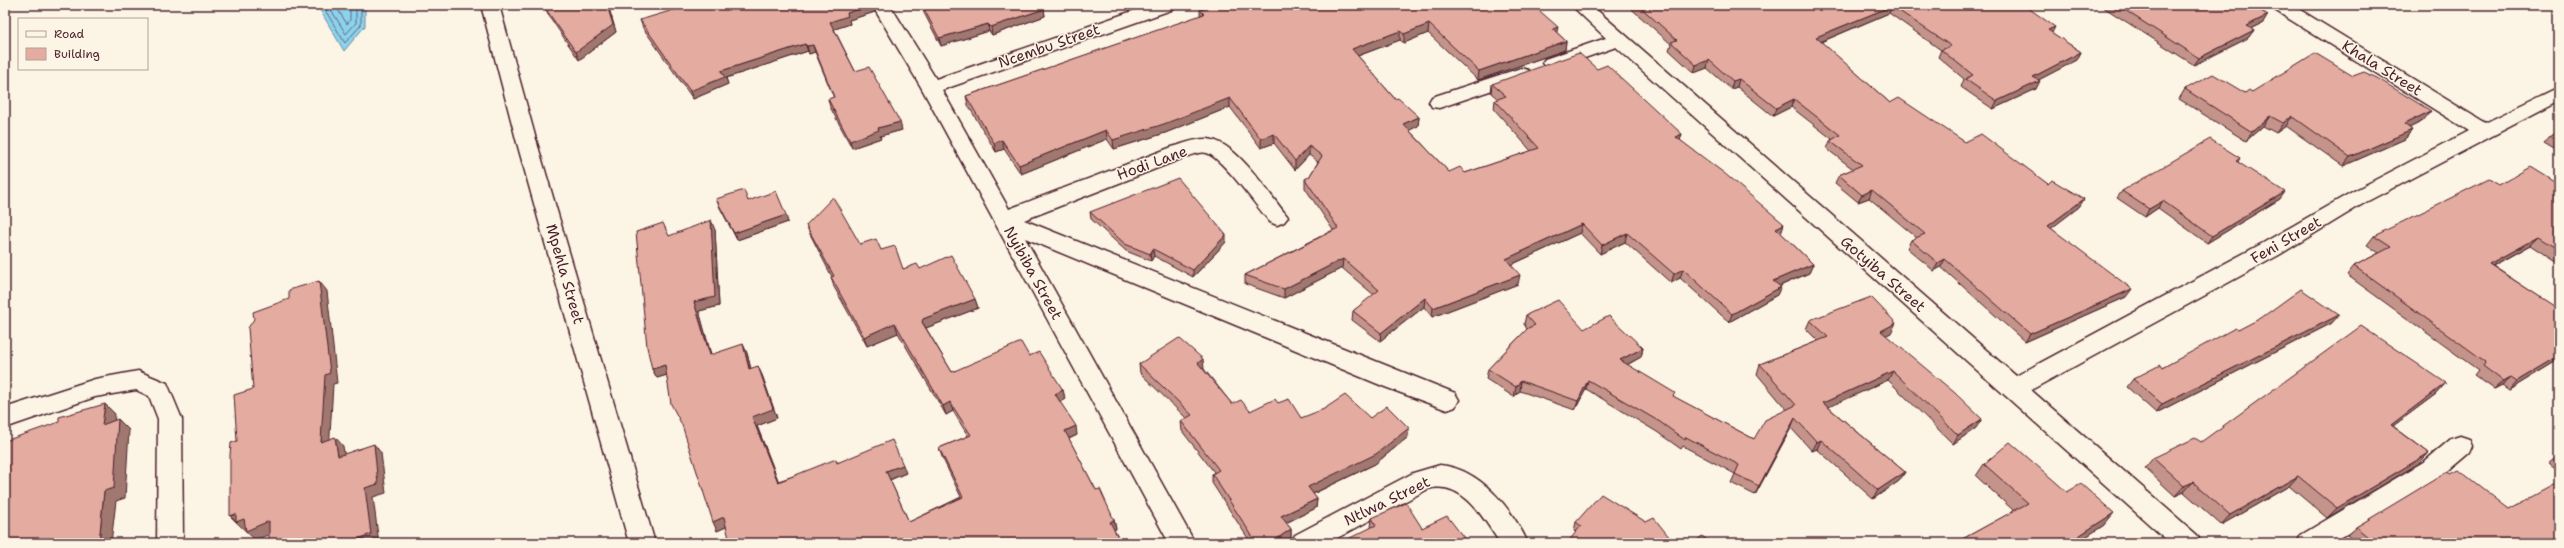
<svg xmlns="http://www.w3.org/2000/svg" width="2564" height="548" font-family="'Shantell Sans',sans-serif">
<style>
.water{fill:#8bd2ec;stroke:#718a9f}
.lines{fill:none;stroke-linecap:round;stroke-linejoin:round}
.shore{stroke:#646778;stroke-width:1}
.street-casing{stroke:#4a1f2b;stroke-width:3}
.street{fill:#fcf5e5;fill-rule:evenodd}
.wall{fill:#c4938a;stroke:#4a1f2b}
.shaded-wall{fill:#a07870;stroke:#4a1f2b}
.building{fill:#e4aba0;stroke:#4a1f2b}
.labels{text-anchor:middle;stroke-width:3;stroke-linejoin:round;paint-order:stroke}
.street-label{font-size:15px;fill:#4a1f2b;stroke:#fcf5e5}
</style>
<rect width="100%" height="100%" fill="#fcf5e5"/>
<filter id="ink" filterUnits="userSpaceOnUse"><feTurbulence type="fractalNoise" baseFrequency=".025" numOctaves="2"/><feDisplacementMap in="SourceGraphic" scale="8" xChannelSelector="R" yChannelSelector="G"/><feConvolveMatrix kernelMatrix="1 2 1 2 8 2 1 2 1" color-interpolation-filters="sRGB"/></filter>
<g filter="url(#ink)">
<!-- water -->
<path class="water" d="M317 5H365V26L344 51Z"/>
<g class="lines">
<!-- shore -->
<path class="shore" d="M322 5 345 43 361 25V5
M328 5 346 34 356 23V5
M335 5 347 24 350 20V5"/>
<!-- street casing -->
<g class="street-casing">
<path id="street" d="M481 5H499L537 143 655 543H629L517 143Z
M872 5H890L936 79 1150 5H1177L1174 9 942 90 1009 209 1172 147C1183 144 1196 138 1208 139 1236 142 1267 191 1284 212L1288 217 1284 222 1277 225 1270 222C1258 208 1223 159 1207 153 1201 151 1192 155 1186 157L1024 220 1455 393 1459 400 1455 407 1447 410 1385 387 1025 238 1195 543H1169L921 87Z
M1571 5H1591L2016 376 2263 243 2352 192 2469 131 2273 9 2270 5H2292L2485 123 2559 87V101L2366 202 2279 255 2031 390 2197 535 2201 543H2170L1616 47 1559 67H1545L1542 63 1545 59 1606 38Z
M1521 68 1528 70 1531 74 1528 78 1439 108 1432 107 1429 102 1432 97Z
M138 371 167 383 182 419 183 543H157L158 419 149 396 136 390 95 397 5 428V408L95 379Z
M2460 436 2469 439 2472 446 2469 453 2443 475 2332 543H2297L2301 535 2425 461 2451 439Z
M1440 465C1481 469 1512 509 1528 543H1500C1484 519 1463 479 1428 489L1328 543H1291L1295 535 1413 473Z"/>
</g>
<!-- street -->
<use href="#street" class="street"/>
</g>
<!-- wall -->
<path class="wall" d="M544 5H608L616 32 579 60 549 16Z
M920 5H1041L1044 9 1045 16 992 35 989 31 941 46Z
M1203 5H1533L1557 33 1566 41 1565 50 1478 80 1428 33 1404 43 1400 40 1358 56 1395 99 1419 117 1418 126 1409 130 1449 172 1465 173 1531 151 1494 109 1495 100 1498 99 1491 93 1492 84 1597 69 1682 134 1680 140 1781 233 1813 264 1809 273 1780 286 1777 295 1729 322 1680 278 1671 283 1625 242 1600 254 1580 233 1511 265 1518 284 1432 317 1424 307 1380 341 1352 320 1353 311 1374 295 1342 268 1284 298 1245 284V275L1333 230 1305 188V179L1309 177 1318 162 1309 155 1295 170 1274 143 1261 148 1230 107 1165 133 1114 149 1107 139 1021 174 1004 149 996 152 968 105 966 96 1200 16V10L1206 8Z
M1627 5H2037L2028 9 2052 33 2081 52 2077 60 2038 80 2036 89 1993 109 1961 87 1964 79 1938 57 1941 50 1889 13 1821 42 1890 103 1965 142 2048 184 2084 199 2079 207 2051 228 2126 297 2025 342 1941 267 1934 271 1907 248 1911 240 1917 238 1869 198 1858 202 1835 183 1839 175 1853 169 1827 149 1830 141 1832 139 1791 107 1773 116 1737 87 1731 89 1707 68 1694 73 1669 50 1671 44Z
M2100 5H2251L2268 15 2263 23 2251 29 2254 30 2248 38 2194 65Z
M875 12 849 20 850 24 834 29 855 71 902 130 880 136 881 138 852 148 830 107 828 99 834 98 815 52 809 54 808 51 726 78 728 84 693 99 643 28 640 20Z
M2185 89 2245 93 2252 92 2423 121 2409 128 2412 130 2405 139 2343 166 2286 126 2276 133 2263 126 2246 141 2179 99Z
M2559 131V153L2544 144 2550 137Z
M2240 158 2238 162 2280 199 2207 243 2158 208 2145 217 2117 198 2122 191Z
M2499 185H2559V264L2530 245 2493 266 2553 306 2557 302 2559 303V361L2558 360 2509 390 2502 385 2494 389 2474 375 2478 370 2347 275 2354 266 2379 253 2367 245 2374 236Z
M716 199 748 201 788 222 737 240 719 206Z
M1090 212 1226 242 1193 277 1154 256 1151 261 1126 251 1091 219Z
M806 225 860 244 881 250 903 269H920L975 299 978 308 926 328 952 372 1029 356 1063 390 1065 399 1060 402 1077 435 1069 439 1096 490 1114 520 1116 529H1114L726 527 717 531 667 375 657 378 652 369 669 236 715 230 719 306 699 311 711 355 747 353 751 369 762 375 777 418 757 426 778 481 837 462 906 473 890 480 909 522 961 497 942 457 939 448 968 436 953 411 946 415 898 333 867 346 834 287 831 277H832L810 234Z
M1526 315 1584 329 1643 348 1641 357 1627 365 1674 397 1754 439 1787 410 1757 374 1760 364 1818 341 1806 329 1810 320 1891 333 1886 335 1976 428 1953 444 1888 380 1828 407 1905 472 1899 481 1873 499 1817 449 1812 451 1791 428 1755 495 1731 483 1735 474 1683 446 1681 449 1657 432 1586 389 1575 410 1520 391 1514 397 1486 379 1488 369 1527 329 1524 324Z
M2332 323 2156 413 2127 387 2133 379 2162 368 2238 330Z
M1139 364 1204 369 1232 404 1250 411 1278 403 1301 418H1370L1408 437 1375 464 1313 494 1317 499 1316 508 1286 523 1291 529V538L1284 543H1251L1212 483V474L1214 472 1182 431 1181 421 1186 418 1140 373Z
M2436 394 2393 426 2429 453 2418 464 2327 518 2289 486 2221 525 2184 492 2175 496 2145 468 2153 458 2201 442Z
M2559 454V472L2548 463Z
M1984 464 2104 525 2078 542 2079 543H1956L1957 542 2014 511 1976 476Z
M2451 474 2509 509 2559 543H2357L2347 535 2356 527Z
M1372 518 1422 528H1371Z
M1576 522 1674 543 1576 533 1574 531Z"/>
<!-- shaded-wall -->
<path class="shaded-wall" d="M607 5H608L616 32 579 60 576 52Z
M870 5H873L875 12 849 20 850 24 832 30 830 22 847 13Z
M2023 5H2037L2019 12Z
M1892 6 1889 13 1813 45 1816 37Z
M1044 9 1045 16 992 35 991 27Z
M2268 15 2263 23 2241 34 2246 26Z
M988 24 989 31 941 46 939 38Z
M1429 24 1428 33 1404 43V34Z
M1558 27 1556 36 1553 29Z
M2055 27 2051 35 2048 30Z
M2254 30 2248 38 2194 65 2199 58Z
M1400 31V40L1352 58V49Z
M1566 41 1565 50 1478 80 1479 71Z
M805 44 808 51 726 78 728 84 693 99 690 91 721 71Z
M813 45 815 52 809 54 807 46Z
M2081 52 2077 60 2029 85 2033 77Z
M1709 60 1707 68 1694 73 1696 65Z
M1739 79 1737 87 1731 89 1733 81Z
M2040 81 2036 89 1993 109 1997 101Z
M1230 98V107L1165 133 1114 149 1113 140Z
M1794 99 1791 107 1773 116 1776 108Z
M2431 111 2423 121 2397 134 2404 124Z
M2270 116 2263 126 2246 141 2252 132Z
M2292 116 2286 126 2276 133 2283 123Z
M1419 117 1418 126 1402 134 1403 124Z
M900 122 902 130 880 136 881 138 852 148 850 141 878 128Z
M1106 130 1107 139 1021 174 1019 165Z
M2412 130 2405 139 2343 166 2350 157Z
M1274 134V143L1261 148V139Z
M1682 134 1679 143 1676 137Z
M1002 140 1004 149 996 152 994 143Z
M1309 146V155L1295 170V161Z
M1872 190 1869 198 1858 202 1862 195Z
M2285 192 2280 199 2207 243 2212 236Z
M2084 199 2079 207 2044 234 2048 226Z
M2163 201 2158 208 2145 217 2149 209Z
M786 215 788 222 737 240 734 233Z
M711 220 715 230 719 306 699 311 714 365 710 355 694 302Z
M1582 224 1580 233 1504 268 1506 259Z
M1784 224 1781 233 1776 228Z
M1627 233 1625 242 1600 254 1602 245Z
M1226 235V242L1193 277V270Z
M2538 237 2530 245 2481 272 2489 264Z
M1153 249 1154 256 1151 261 1150 254Z
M1343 259 1342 268 1284 298V289Z
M1945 259 1941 267 1934 271 1938 263Z
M1813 264 1809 273 1770 290 1773 281Z
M1683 269 1680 278 1671 283 1674 274Z
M1520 275 1518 284 1432 317 1433 308Z
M319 281 327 291 337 383 333 384 329 452 321 442Z
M1781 287 1777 295 1729 322 1732 314Z
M2132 289 2126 297 2025 342 2030 334Z
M1425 298 1424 307 1380 341 1381 333Z
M975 299 978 308 926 328 922 322 923 319Z
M2339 315 2332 323 2156 413 2162 404Z
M895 323 898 333 867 346 864 337Z
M1896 323 1891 333 1876 340 1881 331Z
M743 344 747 353 753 379 749 369Z
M1643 348 1641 357 1617 370 1620 360Z
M2559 356V359L2558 360 2509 390 2517 381Z
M1203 359 1204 369 1199 373 1198 363Z
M665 365 670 374 657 378 652 369Z
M758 366 762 375 777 418 757 426 782 490 778 482 752 417Z
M1893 371 1888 380 1818 412 1823 403Z
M2511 377 2502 385 2494 389 2503 381Z
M1588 380 1586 389 1575 410 1578 401Z
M1521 381 1520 391 1514 397 1516 387Z
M2446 383 2436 394 2381 435 2391 425Z
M1063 390 1065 399 1057 403 1055 394Z
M950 402 953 411 946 415 943 406Z
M105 404 115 414 113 435 102 425Z
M1795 418 1791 428 1755 495 1759 486Z
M118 419 129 430 125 498 116 501 111 543H99L104 491Z
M1982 419 1976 428 1953 444 1958 435Z
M1076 426 1077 435 1066 440 1065 431Z
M1409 428 1408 437 1375 464 1308 496V487Z
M335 437 343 446 346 465 338 456Z
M1821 440 1817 449 1812 451 1817 442Z
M374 444 381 453 386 493 373 497 379 543H348Z
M2429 453 2418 464 2327 518 2337 508Z
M903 465 906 473 889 480 886 471Z
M1905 472 1899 481 1873 499 1878 490Z
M2298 476 2289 486 2221 525 2230 515Z
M2193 482 2184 492 2175 496 2184 486Z
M1317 499 1316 508 1281 525V516Z
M2114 513 2104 525 2077 543 2074 539Z
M236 514 244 519 269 521 278 531 255 540 230 516Z
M724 517 728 526 717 531 713 522Z
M1114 520 1116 529 1111 530 1110 522Z
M1291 529V538L1284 543H1271Z
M1260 540V543H1256V542Z"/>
<!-- building -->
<path class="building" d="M544 5H607L613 25 576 52 545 8Z
M690 5H871L847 13 848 16 830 22 855 71 869 67 900 122 878 128 879 130 850 141 828 99 834 97 813 45 807 46 805 44 721 71 725 77 690 91 640 20Z
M922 5H1041L1044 9 991 27 988 24 939 38Z
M1210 5H1533L1558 27 1553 29 1566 41 1479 71 1429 24 1404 34 1400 31 1352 49 1395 99 1398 98 1419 117 1403 124 1449 172 1460 167 1465 173 1539 148 1495 100 1506 96 1492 84 1579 53 1597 69 1607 65 1682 134 1676 137 1724 173 1784 224 1776 228 1813 264 1773 281 1781 287 1732 314 1683 269 1674 274 1627 233 1602 245 1582 224 1506 259 1520 275 1433 308 1425 298 1381 333 1353 311 1379 290 1343 259 1284 289 1245 275 1338 228 1305 179 1309 177 1322 156 1309 146 1295 161 1274 134 1261 139 1230 98 1164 124 1113 140 1106 130 1019 165 1002 140 994 143 966 96 1204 14 1200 10 1211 6Z
M1638 5H2024L2055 27 2048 30 2081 52 2033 77 2040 81 1997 101 1965 79 1973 75 1941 50 1951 46 1892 6 1816 37 1890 103 1899 98 1965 142 1981 134 2048 184 2052 180 2084 199 2048 226 2132 289 2030 334 1945 259 1938 263 1911 240 1925 234 1872 190 1862 195 1839 175 1862 165 1830 141 1840 135 1794 99 1776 108 1739 79 1733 81 1709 60 1696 65 1671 42 1677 40Z
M2117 5H2251L2268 15 2246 26 2254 30 2199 58Z
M2315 53 2353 76 2364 72 2377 78 2431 111 2404 124 2412 130 2350 157 2292 116 2283 123 2270 116 2252 132 2185 89 2213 74 2245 93 2249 90 2252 92Z
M2559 131V142L2550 137Z
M2210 139 2240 158 2236 161 2285 192 2212 236 2163 201 2149 209 2122 191Z
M2530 167 2559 185V250L2538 237 2489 264 2554 306 2557 302 2559 303V356L2517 381 2511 377 2503 381 2483 366 2486 362 2354 266 2391 247 2374 236 2489 179 2499 185Z
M1178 178 1226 235 1193 270 1153 249 1150 254 1125 244 1090 212Z
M744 190 748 201 776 191 786 215 734 233 716 199Z
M833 197 860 244 876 239 881 250 895 246 903 269 917 264 920 269 951 255 975 299 923 319 922 322 952 372 1021 342 1029 356 1039 352 1063 390 1055 394 1076 426 1065 431 1096 490 1100 489 1114 520 1110 522 1121 543H790L789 542 785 543H730L724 517 713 522 682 425 671 404 665 365 652 369 647 347 636 232 663 223 669 236 711 220 715 297 694 302 710 355 743 344 749 369 758 366 773 409 752 417 778 482 836 459 837 463 892 440 903 465 886 471 909 522 963 497 939 448 971 435 950 402 943 406 895 323 864 337 831 277 834 276 806 225Z
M319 281 330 373 325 375 321 442 335 437 338 456 374 444 378 484 365 488 371 534 348 543H269V521L246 531 244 519 236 522V514L230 516V455L231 443 237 441 234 395 253 389 248 328 254 319 253 312 289 299V290Z
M2301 289 2339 315 2162 404 2133 379 2160 365 2162 368 2235 328 2238 330 2261 318Z
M1871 297 1896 323 1881 331 1955 393 1982 419 1958 435 1893 371 1823 403 1905 472 1878 490 1821 440 1817 442 1795 418 1759 486 1735 474 1739 465 1686 437 1685 440 1660 422 1588 380 1578 401 1521 381 1516 387 1488 369 1528 328 1535 325 1526 315 1558 300 1584 329 1609 316 1643 348 1620 360 1675 393 1673 396 1754 439 1765 420 1796 405 1760 364 1828 337 1810 320Z
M2361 326 2446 383 2391 425 2429 453 2337 508 2298 476 2230 515 2193 482 2184 486 2153 458 2195 438 2201 442Z
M1179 338 1203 359 1198 363 1232 404 1241 400 1250 411 1275 399 1278 403 1289 399 1301 418 1324 409 1345 395 1370 418 1387 406 1409 428 1376 454 1308 487 1317 499 1281 516 1291 529 1271 543H1262L1260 540 1256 542 1212 474 1219 470 1181 421 1192 415 1139 364Z
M105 404 102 425 118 419 114 488 104 491 99 543H5V441L59 422V417Z
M2010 442 2067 492 2081 484 2114 513 2074 539 2079 543H1959L1957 542 2028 503 1984 464Z
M2459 470 2509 509 2559 482V542L2556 543H2375L2356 527 2447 472 2451 474Z
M1601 494 1646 522 1654 518 1674 543H1567L1581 526 1576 522Z
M1406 503 1422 528 1447 516 1468 543H1340L1376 525 1372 518Z
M1702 536 1711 543H1694Z
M117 541V543H110Z"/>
</g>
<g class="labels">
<!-- street labels -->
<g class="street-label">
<text transform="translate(1049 46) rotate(-19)" y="5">Ncembu Street</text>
<text transform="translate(2382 68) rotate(32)" y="5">Khala Street</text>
<text transform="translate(1152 163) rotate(-20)" y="5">Hodi Lane</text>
<text transform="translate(2286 240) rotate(-30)" y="5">Feni Street</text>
<text transform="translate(1033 273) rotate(61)" y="5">Nyibiba Street</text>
<text transform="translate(565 274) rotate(74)" y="5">Mpehla Street</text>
<text transform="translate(1883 274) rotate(41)" y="5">Gotyiba Street</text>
<text transform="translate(1387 501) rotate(-26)" y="5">Ntlwa Street</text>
</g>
</g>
<!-- margin -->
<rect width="2564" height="548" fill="none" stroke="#fcf5e5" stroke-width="20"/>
<rect x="10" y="10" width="2544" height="528" fill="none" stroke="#4a1f2b" stroke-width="1.5" filter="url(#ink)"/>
<!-- legend -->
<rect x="18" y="18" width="130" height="52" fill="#fcf5e5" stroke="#b59f9b"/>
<rect x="26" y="31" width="20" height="6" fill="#fcf5e5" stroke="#b59f9b"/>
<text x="54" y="38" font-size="12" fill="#4a1f2b">Road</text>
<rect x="26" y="48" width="20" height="12" fill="#e4aba0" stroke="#b59f9b"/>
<text x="54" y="58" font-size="12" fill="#4a1f2b">Building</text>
</svg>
